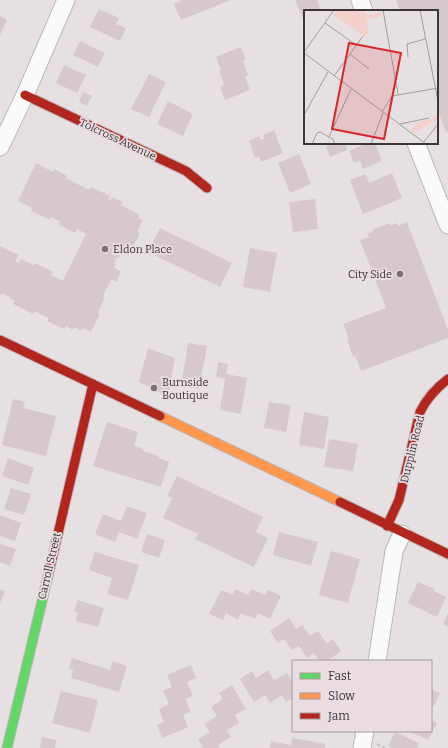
<svg xmlns="http://www.w3.org/2000/svg" width="448" height="748" font-family="Bitter,serif">
<style>
.building{fill:#d7c8cb}
.lines{fill:none;stroke-linecap:round;stroke-linejoin:round}
.street-casing{stroke:#bbb6b8;stroke-width:19}
.fast-casing{stroke:#bbb6b8;stroke-width:11}
.slow-casing{stroke:#bbb6b8;stroke-width:11}
.jam-casing{stroke:#bbb6b8;stroke-width:11}
.path{stroke:#c6c2c4;stroke-width:2.5;stroke-dasharray:3 3;stroke-linecap:butt}
.street{stroke:#fbfafb;stroke-width:17}
.fast{stroke:#63d668;stroke-width:9}
.slow{stroke:#ff974d;stroke-width:9}
.jam{stroke:#b3261e;stroke-width:9}
.poi-dot{fill:#787274;stroke:#eadde2;stroke-width:1.5}
.labels{text-anchor:middle;stroke-width:3.5;stroke-linejoin:round;paint-order:stroke}
.street-label{font-size:11px;fill:#3c3638;stroke:#eadde2}
.poi-label{font-size:11px;fill:#3c3638;stroke:#eadde2;text-anchor:start}
.inset-road{fill:none;stroke:#a39c9f;stroke-width:1}
.view{fill:#d62828;fill-opacity:0.15;stroke:#d62828;stroke-width:2}
.inset-edge{fill:none;stroke:#3c3638;stroke-width:2}
</style>
<rect width="100%" height="100%" fill="#e7e0e3"/>
<!-- building -->
<path class="building" d="M180 0H231L181 20 174 4 181 1Z
M295 0H317L321 11H305V24Z
M396 0H448V132L446 133 437 108V11H400Z
M99 9 119 18 116 24 126 28 120 41 90 27Z
M0 16 7 20 0 35Z
M80 41 105 53 98 67 73 55Z
M241 47 246 60 243 61 248 75 245 77 250 90 225 100 220 87 224 85 219 71 221 70 216 57Z
M64 65 86 75 77 93 56 83Z
M149 74 166 82 149 117 131 109Z
M83 92 92 96 87 106 79 102Z
M168 101 193 114 183 136 157 124Z
M274 130 283 153 261 162 259 156 255 158 249 141 259 136 261 140 264 138 263 135Z
M334 143H345L347 150 330 157 326 146Z
M368 143H375L382 161 363 169 360 161 354 163 349 151Z
M299 154 311 184 290 193 278 163Z
M36 163 53 172 54 169 67 176 66 178 89 190 91 187 110 196 108 199 111 200 112 197 123 202 121 205 140 215 138 218 143 220 137 232 140 233 129 255 122 252 119 258 117 257 114 264H116L114 268 121 271 116 282 111 279 103 296 105 297 98 313 100 314 91 332 82 328 81 331 74 327 73 330 66 326 64 329 47 321 49 318 34 311 33 314 13 304 15 301 9 298 10 297 1 293 0 296V246L19 255 15 261 19 263 21 259 34 265 35 263 53 272 51 275 63 281 86 234 77 229 75 233 59 225 60 221 51 217 50 220 31 211 32 208 18 201Z
M392 173 402 198 363 214 350 180 366 174 369 183Z
M315 199 318 229 293 232 289 202Z
M407 222 448 330V338L361 371 355 356 353 357 347 339H349L343 324 386 308 360 240 369 237 367 234 373 231V229L390 223 391 225 397 223 398 226Z
M160 228 232 263 220 287 148 252Z
M250 248 277 253 270 292 243 287Z
M188 343 207 346 199 389 181 386Z
M148 348 175 358 169 391 164 395 139 382Z
M218 362 228 364 226 374 247 378 241 414 220 410 225 379 216 377Z
M13 399 25 402 23 408 56 416 46 456 2 445Z
M269 402 291 405 286 432 264 428Z
M304 412 329 417 324 449 299 445Z
M107 422 138 432 134 446 143 449V451L159 456 158 458 169 462 161 487 93 466Z
M329 439 358 444 353 471 324 467Z
M8 458 34 468 28 485 2 476Z
M177 476 263 517 256 532 268 538 254 567 195 539 198 534 163 518 172 498 167 496Z
M11 488 31 494 24 515 4 509Z
M127 506 147 513 137 539 119 532 115 542 95 534 103 514 121 521Z
M0 515 21 523 15 541 0 536Z
M279 532 318 542 311 566 273 555Z
M147 534 165 540 159 558 141 552Z
M0 544 16 549 10 566 0 562Z
M331 551 360 559 348 603 319 595Z
M95 552 139 565 128 600 107 594 112 578 89 570Z
M418 582 435 589 434 591 446 597 437 617 408 603Z
M0 589 5 591 0 604Z
M235 589 248 595 251 589 265 595 268 590 281 596 270 619 258 613 255 619 241 613 238 620 226 613 223 620 209 614 221 590 233 595Z
M78 600 104 608 98 627 76 621 78 612 74 611Z
M448 613V627L443 624Z
M289 618 296 629 302 625 310 636 318 631 327 644 333 639 341 651 327 661H319L314 653 307 658 299 646 292 650 284 639 278 643 270 631Z
M72 658 110 670 112 661 127 666 119 692 71 678 73 670 69 669Z
M191 665 196 678 187 682 193 696 185 699 191 712 183 715 188 727 162 738 157 725 164 722 159 709 169 704 163 691 172 687 167 675Z
M268 670 274 680 287 673 292 681 293 680V698L286 702 282 695 270 703 265 695 254 702 240 679 252 671 256 678Z
M232 685 246 709 235 715 239 723 227 730 231 737 218 745 220 748H203L198 739 210 732 204 724 217 716 211 707 223 699 219 693Z
M431 689 440 693 434 706 431 705Z
M61 691 98 700 90 733 52 723Z
M431 720 437 723 428 740 408 731H431Z
M395 732 419 743 417 748H393L388 746Z
M42 737 56 740 55 748H40Z
M292 738 326 744 325 748H270L271 741 291 745Z"/>
<g class="lines">
<!-- street casing -->
<g class="street-casing">
<path id="street" d="M360 0 364 11
M416 143 448 225
M0 147 25 95 66 0
M377 661 393 558 394 551 402 534
M362 748 365 731"/>
</g>
<!-- fast casing -->
<g class="fast-casing">
<path id="fast" d="M7 748 49 572"/>
</g>
<!-- slow casing -->
<g class="slow-casing">
<path id="slow" d="M160 416 340 502"/>
</g>
<!-- jam casing -->
<g class="jam-casing">
<path id="jam" d="M25 95 186 171 207 188
M0 340 160 416
M340 502 448 554
M387 526 399 500 420 412C427 398 436 388 448 379
M49 572 93 384"/>
</g>
<!-- path -->
<path class="path" d="M377 744 385 748"/>
<!-- street -->
<use href="#street" class="street"/>
<!-- fast -->
<use href="#fast" class="fast"/>
<!-- slow -->
<use href="#slow" class="slow"/>
<!-- jam -->
<use href="#jam" class="jam"/>
</g>
<!-- markers -->
<g class="poi-dot">
<circle cx="105" cy="249" r="4"/>
<circle cx="400" cy="274" r="4"/>
<circle cx="154" cy="388" r="4"/>
</g>
<g class="labels">
<!-- street labels -->
<g class="street-label">
<text transform="translate(118 139) rotate(25)" y="4">Tolcross Avenue</text>
<text transform="translate(412 449) rotate(-76)" y="4">Dupplin Road</text>
<text transform="translate(49 566) rotate(-77)" y="4">Carroll Street</text>
</g>
<!-- poi labels -->
<g class="poi-label">
<text x="113" y="253">Eldon Place</text>
<text x="392" y="278" text-anchor="end">City Side</text>
<text x="162" y="386">Burnside<tspan x="162" dy="13">Boutique</tspan></text>
</g>
</g>
<!-- overview -->
<g transform="translate(304 10)">
<rect width="134" height="134" fill="#e7e0e3"/>
<path d="M33 0H61L62 5 77 2 78 6 62 9 65 24 60 26 30 5ZM134 104V109L131 111 110 123 107 121 110 115 122 109 125 111Z" fill="#f4d0cb"/>
<path class="inset-road" d="M79 0 94 84M116 0 134 91M21 13 52 35M0 42 30 0M0 43 122 134M46 44 65 59M104 47 103 34 121 29M30 66 59 26M78 102 88 86 134 78M0 105 24 62M96 114 125 108M25 127 47 79M120 132 134 114M8 134 13 123 16 122 30 130V134M67 134 79 103"/>
<path class="view" d="M45 33 97 43 80 129 28 119Z"/>
<rect width="134" height="134" class="inset-edge"/>
</g>
<!-- legend -->
<rect x="292" y="660" width="140" height="72" fill="#eadde2" stroke="#a49a9e"/>
<rect x="300" y="673" width="20" height="6" fill="#63d668" stroke="#a49a9e"/>
<text x="328" y="680" font-size="12" fill="#3c3638">Fast</text>
<rect x="300" y="693" width="20" height="6" fill="#ff974d" stroke="#a49a9e"/>
<text x="328" y="700" font-size="12" fill="#3c3638">Slow</text>
<rect x="300" y="713" width="20" height="6" fill="#b3261e" stroke="#a49a9e"/>
<text x="328" y="720" font-size="12" fill="#3c3638">Jam</text>
</svg>
